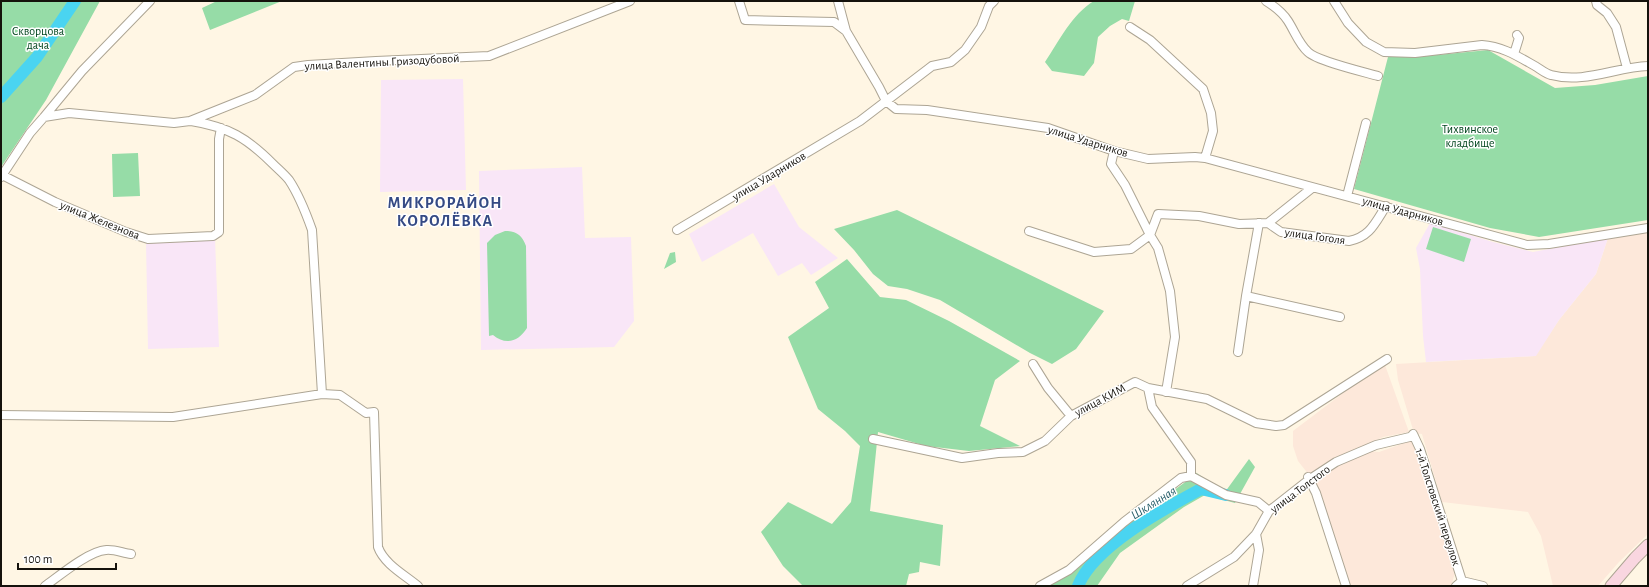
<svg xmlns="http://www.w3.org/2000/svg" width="1649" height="587" font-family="'Alegreya Sans',sans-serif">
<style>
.industrial{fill:#fde8da}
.education{fill:#f9e6f7}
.green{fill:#96dca7}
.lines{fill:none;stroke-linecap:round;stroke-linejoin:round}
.river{stroke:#4ad4f1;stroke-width:12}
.street-casing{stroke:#ada594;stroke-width:10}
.secondary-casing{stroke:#ada594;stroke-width:13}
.street{stroke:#fff;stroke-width:8}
.secondary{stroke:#f9d6e0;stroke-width:11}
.labels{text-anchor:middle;stroke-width:3;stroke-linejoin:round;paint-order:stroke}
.park-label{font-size:12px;fill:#02461e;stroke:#fff}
.street-label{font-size:12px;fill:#15120c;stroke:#fff}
.water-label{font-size:13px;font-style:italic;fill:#225a66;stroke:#fff}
.district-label{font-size:16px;font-weight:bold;letter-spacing:1px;fill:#354a84;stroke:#fff}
</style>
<rect width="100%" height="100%" fill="#fff6e4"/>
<!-- industrial -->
<path class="industrial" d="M1648 233V534L1619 562 1598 586H1553L1541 536 1528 512 1442 502 1422 434 1414 433 1398 380 1396 364 1535 356 1559 320 1596 274 1608 238Z
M1385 365 1409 432 1383 437 1322 466 1309 475 1298 461 1293 446V431L1367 375Z
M1413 440 1455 573 1451 586H1351L1316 483 1327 472 1338 464 1368 451 1379 452Z"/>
<!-- education -->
<path class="education" d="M463 79 466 190 380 192 381 80Z
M582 167 585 238 631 237 634 321 614 347 481 350 479 171Z
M774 184 799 227 838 258 811 275 802 263 778 276 753 233 702 262 689 234Z
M1430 223 1493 242 1533 252 1608 238 1596 274 1559 320 1536 356 1426 362 1423 336 1420 269 1416 248Z
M215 238 219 347 148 349 146 242Z"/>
<!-- green -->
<path class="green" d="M1 1H100L46 100 1 167Z
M217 1H282L210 30 202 8Z
M1094 1H1135L1129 21 1122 19 1110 26 1098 37 1094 63 1084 76 1052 71 1045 62C1059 41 1072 14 1094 1Z
M1488 50 1555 88 1595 85 1648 76V220L1539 237 1490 228 1354 189 1388 57 1437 55Z
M138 153 140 196 113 197 112 154Z
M897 210 1104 311 1076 349 1052 364 1030 353 940 300 907 289 888 286 873 274 854 250 834 229Z
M1433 227 1471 239 1464 262 1426 249Z
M505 231C516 231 522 235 526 246L527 328C519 341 506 346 493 335L489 336 487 243 495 235Z
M675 252 676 262 664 269 670 253Z
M847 259 880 297 906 300 949 321 1020 361 995 380 980 426 1020 446 969 451 926 446 878 432 870 511 943 525 940 566 920 562 919 572 909 574 906 586H803L783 566 761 532 788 502 832 524 851 502 860 446 845 431 818 409 788 337 829 308 815 282Z
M1249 459 1255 467 1235 503 1205 495 1184 507 1120 553 1097 586H1043L1188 480 1195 472 1225 492Z"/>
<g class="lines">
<!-- river -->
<path class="river" d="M1 97 37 57 75 1
M1078 586C1094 546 1164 509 1201 489L1226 495"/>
<!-- street casing -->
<g class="street-casing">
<path id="street" d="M739 1 745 20 834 22 846 31 879 87 886 101 896 109 927 110 1048 128 1114 151 1148 159 1195 157 1205 158 1527 245 1549 244 1648 228
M838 1 846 31
M1266 1C1274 6 1283 13 1288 21 1295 32 1299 44 1308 52 1317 61 1364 72 1378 76
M1334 1 1348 23 1366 42 1384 52 1415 53 1482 45C1502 46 1519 57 1535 66 1540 69 1546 74 1551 75 1584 84 1616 67 1648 66
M1596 1 1597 5 1607 13 1616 27 1627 68
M1130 27 1150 40 1203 89 1211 113 1213 131 1205 158
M1514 54 1519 38 1517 35
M44 117 82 71 150 1
M191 121C229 127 247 138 273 164 278 169 284 174 289 180 299 195 306 213 312 230L322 394
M1114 151 1111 164 1125 185 1150 235 1158 248 1170 291 1175 337 1166 392
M2 175 55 202 126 232 148 239 213 236 219 232V139L221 128
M1 177 30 133 44 117 69 113 174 123 190 121 255 95 294 67 308 65 376 61 489 56 630 1
M1347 196 1366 123
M1268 223 1312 188
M677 230 860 121 932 66 951 62 965 50 981 27 989 6 994 1
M1029 231 1094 252 1131 249 1150 235 1158 214 1199 216 1239 224 1268 223 1281 232 1349 241C1370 237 1375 223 1386 206
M1246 296 1340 317
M1238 352 1246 296 1259 223
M1033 364 1048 388 1071 416
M1148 388 1152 407 1191 462V476
M1 415 173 417 322 394 340 395 366 413 374 412 378 547C384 564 405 575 418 586
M1413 434 1420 449 1462 581
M873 439 962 458 998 453 1023 452 1045 441 1071 416 1135 382 1148 388 1207 399 1256 423 1276 426 1284 425 1387 359
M1308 477 1316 493 1346 586
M1462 581 1483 586
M45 586C59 576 89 551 106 550 114 549 123 553 131 554
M1040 586 1069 570 1124 522 1181 478 1191 476 1226 495 1258 502 1269 511
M1187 586 1234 557 1256 534 1269 511 1310 479 1336 462 1376 445 1414 436
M1253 586 1259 550 1256 534
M1456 586 1462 581"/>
</g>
<!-- secondary casing -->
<g class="secondary-casing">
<path id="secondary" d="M1611 586 1635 558 1648 545"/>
</g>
<!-- street -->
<use href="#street" class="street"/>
<!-- secondary -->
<use href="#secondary" class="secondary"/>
</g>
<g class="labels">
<!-- park labels -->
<g class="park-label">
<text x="38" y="35">Скворцова<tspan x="38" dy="14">дача</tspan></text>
<text x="1470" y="133">Тихвинское<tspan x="1470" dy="14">кладбище</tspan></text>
</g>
<!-- street labels -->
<g class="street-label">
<text transform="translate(382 62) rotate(-3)" y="4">улица Валентины Гризодубовой</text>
<text transform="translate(1088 141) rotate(17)" y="4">улица Ударников</text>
<text transform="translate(769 176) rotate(-31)" y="4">улица Ударников</text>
<text transform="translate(1403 211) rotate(15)" y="4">улица Ударников</text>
<text transform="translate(100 220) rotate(22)" y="4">улица Железнова</text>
<text transform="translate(1315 236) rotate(8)" y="4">улица Гоголя</text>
<text transform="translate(1100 400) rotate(-28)" y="4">улица КИМ</text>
<text transform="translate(1300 489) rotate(-37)" y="4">улица Толстого</text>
<text transform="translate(1438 507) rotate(72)" y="4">1-й Толстовский переулок</text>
</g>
<!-- water labels -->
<g class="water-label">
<text transform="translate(1153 502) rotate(-32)" y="5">Шклянная</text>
</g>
<!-- district labels -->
<g class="district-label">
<text x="445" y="208">МИКРОРАЙОН<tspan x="445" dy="18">КОРОЛЁВКА</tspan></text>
</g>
</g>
<!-- border -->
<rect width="1649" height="587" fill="none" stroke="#15120c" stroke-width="4"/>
<!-- scale -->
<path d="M18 563v6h98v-6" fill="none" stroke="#15120c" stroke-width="2"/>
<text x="24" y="563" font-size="12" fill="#15120c" stroke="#ffffff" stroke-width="3" paint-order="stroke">100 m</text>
</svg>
